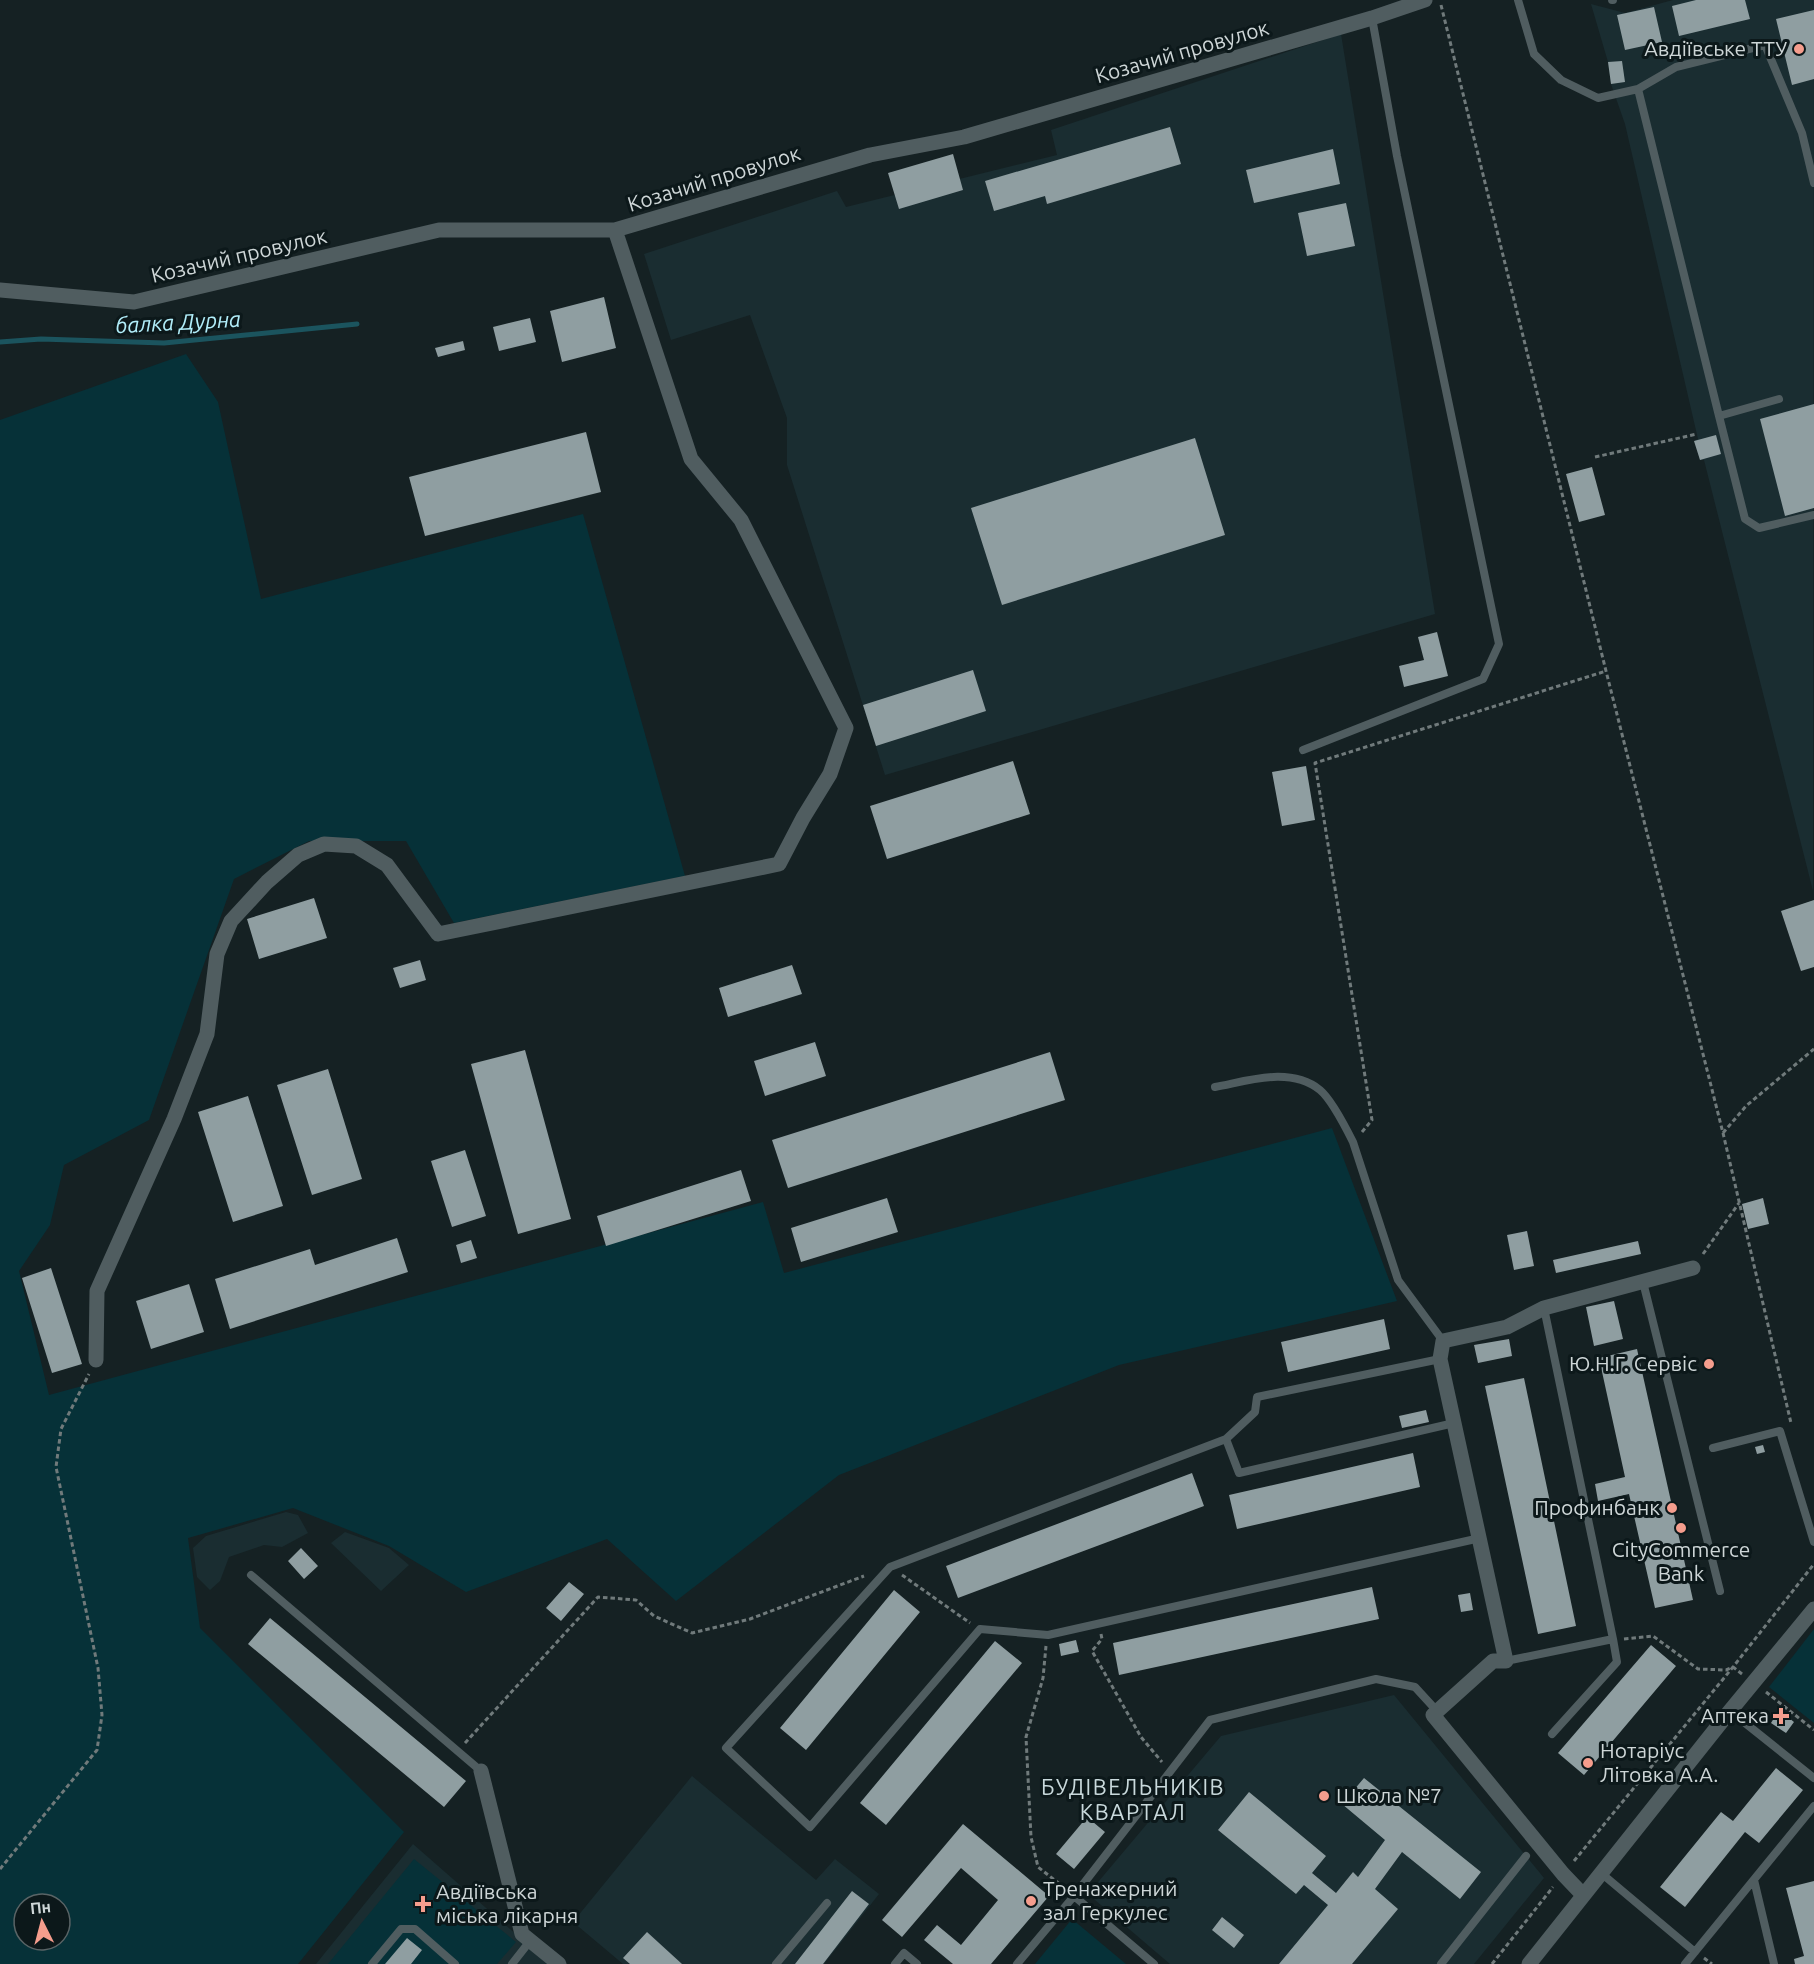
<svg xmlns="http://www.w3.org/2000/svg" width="1814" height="1964" font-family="Ubuntu,sans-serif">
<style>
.built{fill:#1a2d31}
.green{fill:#063138;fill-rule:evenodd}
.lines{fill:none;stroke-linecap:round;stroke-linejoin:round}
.stream{stroke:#1b545e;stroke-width:5}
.building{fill:#8f9ea1}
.path{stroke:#707a7b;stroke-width:3;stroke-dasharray:4.5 3;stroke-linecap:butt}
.service{stroke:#505d60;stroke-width:8}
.minor{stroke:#505d60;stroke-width:15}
.poi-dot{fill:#f59d8d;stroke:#0c181a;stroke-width:2}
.labels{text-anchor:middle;stroke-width:6;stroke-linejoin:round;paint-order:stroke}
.poi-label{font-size:21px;fill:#ced6d7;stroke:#0c181a;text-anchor:end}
.street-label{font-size:21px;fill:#ced6d7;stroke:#0c181a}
.water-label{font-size:22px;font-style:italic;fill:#b1edf9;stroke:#0c181a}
.neighbourhood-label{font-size:22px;letter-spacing:1.5px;fill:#c9d9dc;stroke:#0c181a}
</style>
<rect width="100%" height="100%" fill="#152123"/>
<!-- built -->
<path class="built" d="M1673 0H1814L1813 891 1704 460H1700L1694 441 1698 439 1625 124 1611 84 1608 62 1591 4 1625 13Z
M1341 34 1435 614 885 775 787 465V418L750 315 671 340 644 254 837 191 846 207 1057 155 1051 130Z
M286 1512 298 1515 308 1533 282 1547 264 1545 229 1557 220 1581 210 1590 197 1577 193 1548 206 1536Z
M345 1532 389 1548 409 1565 381 1591 331 1543Z
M1394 1695 1544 1878 1474 1964H1170L1088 1894 1221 1736Z
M692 1776 816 1880 835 1859 879 1894 824 1964H623L573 1922Z
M413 1844 550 1964H316Z"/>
<!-- green -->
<path class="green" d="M186 354 218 402 261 599 583 514 685 876 454 923 406 841H309L234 879 149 1120 64 1165 50 1225 19 1271 49 1395 763 1202 784 1273 1332 1128 1397 1301 1119 1365 839 1475 676 1601 607 1539 466 1592 389 1546 293 1508 188 1538 200 1628 404 1832 298 1964H0V420ZM24 1904H60V1940H24Z
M1814 1629V1723L1769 1687Z
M414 1859 516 1942 497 1964H328Z
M1072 1919 1126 1964H1035Z"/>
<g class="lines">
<!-- stream -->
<path class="stream" d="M0 342 41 339 164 343 357 324"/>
</g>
<!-- building -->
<path class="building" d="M1696 0H1745L1750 19 1679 36 1672 6Z
M1654 7 1662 42 1625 50 1617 15Z
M1814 10V79L1792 85 1776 19Z
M1622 61 1625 82 1611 84 1608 62Z
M1170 127 1181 164 1047 204 1045 196 994 211 985 181Z
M1333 149 1340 184 1254 203 1246 170Z
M953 154 963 190 899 209 888 173Z
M1346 203 1355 246 1307 256 1298 213Z
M604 297 616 348 562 362 550 311Z
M530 318 536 342 499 351 493 327Z
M463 341 465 350 438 357 435 348Z
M1814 404V508L1785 516 1760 419Z
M586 432 601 492 425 536 409 477Z
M1716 435 1721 454 1700 460 1694 441Z
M1195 438 1225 535 1002 605 971 508Z
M1592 467 1605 515 1579 522 1566 474Z
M1437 632 1448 676 1404 687 1399 666 1424 660 1418 637Z
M973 670 986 711 876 746 863 705Z
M1013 761 1030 814 887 859 870 806Z
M1306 766 1315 820 1282 826 1272 772Z
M314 898 327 938 259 959 247 919Z
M1814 900V967L1801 971 1781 911Z
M420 960 426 980 400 988 393 968Z
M792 965 802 994 728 1017 719 988Z
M815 1042 826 1076 765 1096 754 1061Z
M525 1050 571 1219 518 1234 471 1064Z
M1050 1052 1065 1100 788 1188 772 1140Z
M328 1069 362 1179 312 1195 277 1085Z
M248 1096 283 1206 233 1222 198 1112Z
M465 1150 486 1216 452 1227 431 1161Z
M741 1170 751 1201 606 1246 597 1216Z
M887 1198 898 1232 801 1262 791 1228Z
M1763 1198 1769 1224 1748 1229 1742 1204Z
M1527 1231 1534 1266 1514 1270 1507 1235Z
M397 1238 408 1272 230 1329 215 1279 310 1249 315 1265Z
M471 1240 477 1258 461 1263 456 1245Z
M1638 1241 1641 1254 1556 1273 1553 1260Z
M51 1268 82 1364 52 1373 22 1278Z
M189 1284 204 1332 151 1349 136 1301Z
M1614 1301 1623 1339 1594 1346 1586 1307Z
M1384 1319 1390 1349 1288 1372 1281 1342Z
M1509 1339 1512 1356 1478 1363 1474 1345Z
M1637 1349 1693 1600 1655 1608 1629 1494 1598 1501 1595 1484 1625 1477 1599 1358Z
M1524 1378 1576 1626 1538 1634 1485 1386Z
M1426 1410 1429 1422 1402 1428 1399 1416Z
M1763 1445 1765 1452 1757 1454 1755 1447Z
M1413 1453 1420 1487 1237 1529 1229 1495Z
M1192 1473 1204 1506 958 1598 946 1566Z
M301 1548 318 1566 304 1579 288 1561Z
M569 1582 584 1594 561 1621 546 1608Z
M1372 1587 1379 1619 1119 1675 1113 1643Z
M894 1590 920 1612 806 1750 780 1728Z
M1470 1593 1473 1610 1461 1612 1458 1595Z
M270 1618 466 1781 444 1807 248 1644Z
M1076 1640 1079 1652 1061 1656 1059 1644Z
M995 1641 1022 1663 886 1825 860 1803Z
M1651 1645 1676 1666 1584 1775 1558 1753Z
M1779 1710 1794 1722 1786 1733 1771 1723Z
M1776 1768 1803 1790 1759 1843 1745 1832 1685 1907 1660 1887 1721 1812 1733 1821Z
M1364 1778 1481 1872 1460 1899 1402 1852 1375 1889 1398 1909 1352 1964H1279L1328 1905 1304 1885 1296 1894 1218 1830 1249 1792 1326 1856 1312 1873 1336 1893 1353 1872 1358 1877 1385 1840 1342 1804Z
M1087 1817 1105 1832 1074 1869 1056 1854Z
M963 1824 1049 1896 991 1964H953L924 1940 937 1925 961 1945 998 1900 961 1868 902 1937 882 1920Z
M1814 1881V1964H1795L1794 1959 1804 1956 1786 1888Z
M852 1891 869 1904 823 1964H795Z
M1222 1917 1244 1935 1234 1948 1212 1930Z
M647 1932 682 1964H630L623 1958Z
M407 1938 422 1950 411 1964H385Z"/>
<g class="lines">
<!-- path -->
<path class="path" d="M1441 5 1606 671 1723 1133 1791 1423
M1595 457 1697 434
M1362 1132 1372 1120 1315 763 1606 671
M1723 1133 1746 1106 1814 1049
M1703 1254 1739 1203
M902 1575 970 1623
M1101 1634 1102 1639 1092 1651 1141 1737 1162 1762
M1624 1639 1653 1636 1698 1669 1726 1670 1733 1667 1742 1674
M1046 1646 1043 1678 1026 1737 1031 1837 1038 1867 1066 1889
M1766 1692 1814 1730
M465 1743 598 1597 636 1600 654 1616 692 1633 750 1619 864 1576
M1574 1861 1733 1667 1814 1564
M0 1869 97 1750 102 1715 98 1668 56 1467 61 1429 89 1374
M1704 1958 1712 1964
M1492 1964 1553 1887"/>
<!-- service -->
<path class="service" d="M1518 0 1534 54 1561 80 1598 98 1638 89 1676 67 1765 45 1802 133 1814 183
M1612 0H1613
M1638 89 1719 416 1779 399
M1719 416 1745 519 1759 528 1814 515
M1303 750 1483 679 1499 644 1397 156 1372 18
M1215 1087C1248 1081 1290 1066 1320 1090 1332 1100 1346 1128 1353 1142L1398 1280 1443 1341
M1643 1282 1720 1591
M1454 1423 1239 1473 1226 1439 890 1567 726 1748 810 1827 980 1629 1048 1635 1480 1538
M1226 1439 1255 1412 1257 1397 1440 1359
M1713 1448 1780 1431 1814 1542
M251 1575 481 1771
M1506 1661 1613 1639 1544 1308
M1730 1711 1814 1778
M1552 1734 1617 1662 1613 1639
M1601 1873 1695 1952
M1754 1880 1774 1964
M1074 1896 1154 1964
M372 1964 401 1929H415L455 1964
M512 1964 530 1941
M776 1964 827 1903
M895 1964 904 1953 917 1964
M1017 1964 1074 1896 1210 1720 1376 1679 1415 1687 1437 1711
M1441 1964 1526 1856
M1685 1964 1814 1806"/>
<!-- minor -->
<path class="minor" d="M0 290 134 302 439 230H615L870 155 964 137 1372 18 1425 0
M96 1360 97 1291 174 1119 207 1034 217 954 231 921 267 882 298 855 324 844 356 846 387 865 438 934 779 864 803 818 830 774 846 728 741 520 691 459 615 230
M481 1771 522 1934 559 1964
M1583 1895 1563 1874 1433 1715 1493 1661H1506L1440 1359 1443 1341 1507 1327 1544 1308 1693 1268
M1529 1964 1730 1711 1814 1609"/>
</g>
<!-- markers -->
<g class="poi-dot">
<circle cx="1799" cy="49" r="6"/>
<circle cx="1709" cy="1364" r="6"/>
<circle cx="1672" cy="1508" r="6"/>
<circle cx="1681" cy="1528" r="6"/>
<path d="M1778 1707h6v6h6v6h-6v6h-6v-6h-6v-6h6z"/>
<circle cx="1588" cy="1763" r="6"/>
<circle cx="1324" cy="1796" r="6"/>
<circle cx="1031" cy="1901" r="6"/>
<path d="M420 1895h6v6h6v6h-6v6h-6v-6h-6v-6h6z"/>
</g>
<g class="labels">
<!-- poi labels -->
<g class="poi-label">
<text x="1787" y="56">Авдіївське ТТУ</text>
<text x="1697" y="1371">Ю.Н.Г. Сервіс</text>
<text x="1660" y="1515">Профинбанк</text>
<text x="1681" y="1557" text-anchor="middle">CityCommerce<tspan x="1681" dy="24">Bank</tspan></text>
<text x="1769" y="1723">Аптека</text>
<text x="1600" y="1758" text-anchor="start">Нотаріус<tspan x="1600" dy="24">Літовка А.А.</tspan></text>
<text x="1336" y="1803" text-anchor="start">Школа №7</text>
<text x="1043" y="1896" text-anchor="start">Тренажерний<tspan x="1043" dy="24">зал Геркулес</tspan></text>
<text x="436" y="1899" text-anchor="start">Авдіївська<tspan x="436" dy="24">міська лікарня</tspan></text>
</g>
<!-- street labels -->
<g class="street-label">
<text transform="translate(1182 52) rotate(-16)" y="7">Козачий провулок</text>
<text transform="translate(714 179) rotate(-17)" y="7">Козачий провулок</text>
<text transform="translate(239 256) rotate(-13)" y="7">Козачий провулок</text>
</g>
<!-- water labels -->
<g class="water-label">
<text transform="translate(178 322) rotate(-3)" y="8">балка Дурна</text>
</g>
<!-- neighbourhood labels -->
<g class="neighbourhood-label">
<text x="1133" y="1795">БУДІВЕЛЬНИКІВ<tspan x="1133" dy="25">КВАРТАЛ</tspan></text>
</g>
</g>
<!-- north arrow -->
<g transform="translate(42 1922) rotate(354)"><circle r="28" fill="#0c181a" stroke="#5a6466" stroke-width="1.5"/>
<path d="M0-4.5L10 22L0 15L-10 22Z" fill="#f59d8d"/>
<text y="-9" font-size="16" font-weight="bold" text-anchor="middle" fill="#ced6d7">Пн</text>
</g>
</svg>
